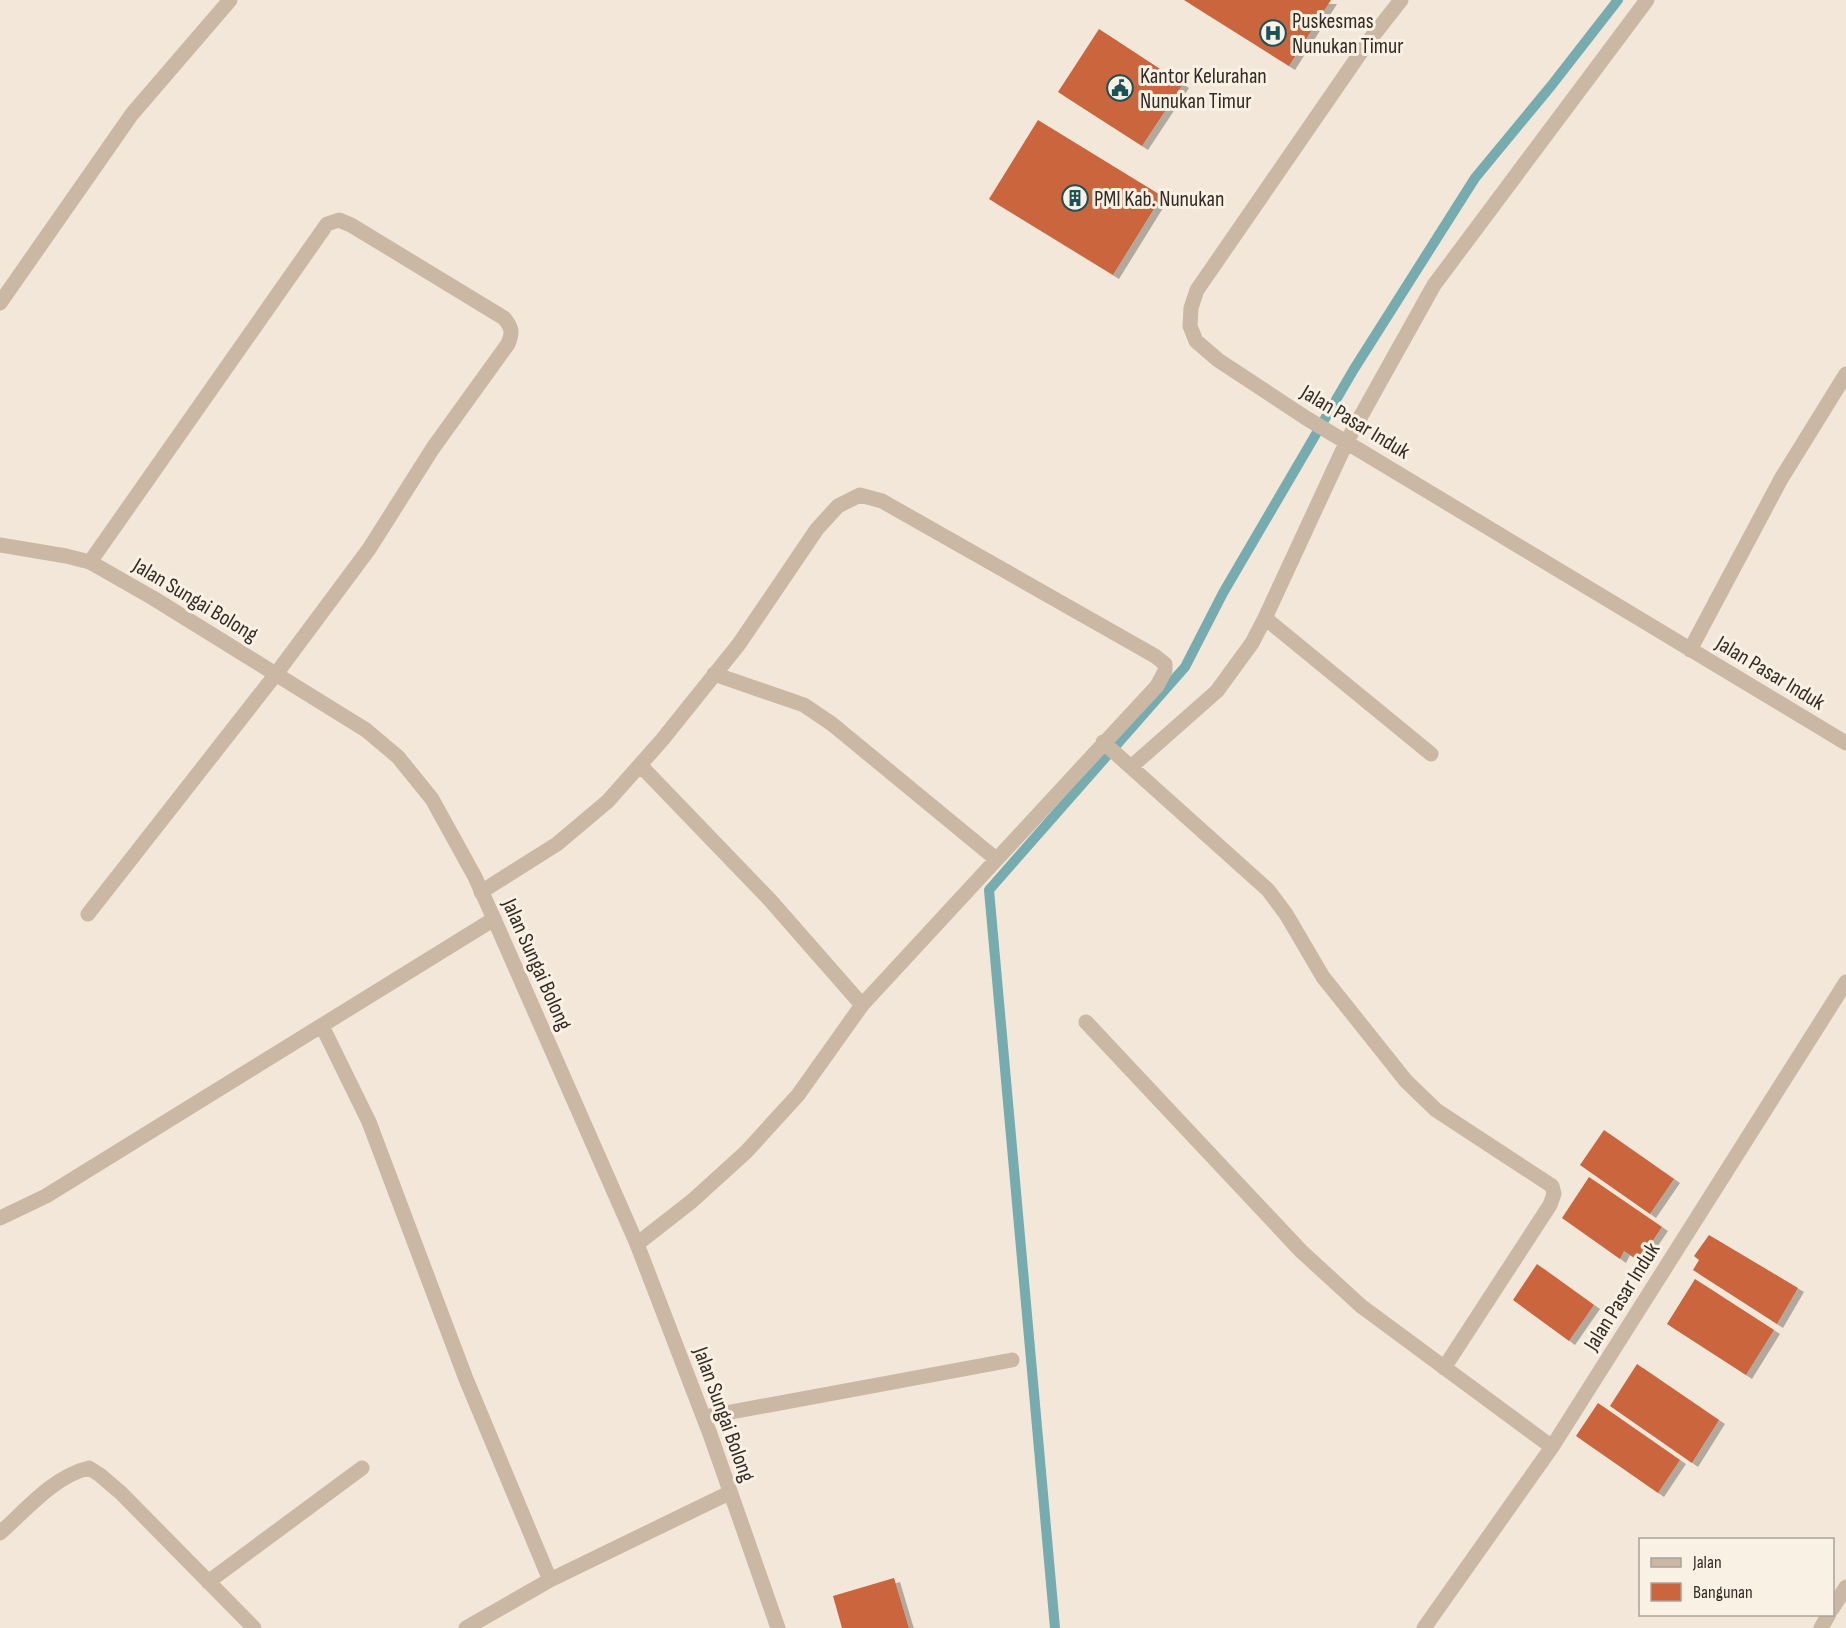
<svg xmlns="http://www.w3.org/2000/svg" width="1846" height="1628" font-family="'Sofia Sans Condensed',sans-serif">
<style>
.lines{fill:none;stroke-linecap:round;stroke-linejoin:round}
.stream{stroke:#76acb0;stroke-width:10}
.building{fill:#ca653e;filter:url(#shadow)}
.minor{stroke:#cab7a4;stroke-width:15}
.tertiary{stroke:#cab7a4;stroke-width:15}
.labels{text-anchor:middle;stroke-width:6;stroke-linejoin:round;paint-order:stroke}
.poi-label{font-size:22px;fill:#352b26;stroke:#faf1e5;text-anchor:start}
.street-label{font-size:22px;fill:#352b26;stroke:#faf1e5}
</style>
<defs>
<filter id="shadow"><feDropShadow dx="6" dy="4" stdDeviation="0" flood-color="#0004"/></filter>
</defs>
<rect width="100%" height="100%" fill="#f2e7d8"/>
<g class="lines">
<!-- stream -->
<path class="stream" d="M1055 1628 989 890 1185 667 1223 593 1354 369 1475 178 1551 86 1618 0"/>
</g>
<!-- building -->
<path class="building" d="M1184 0H1331L1289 66Z
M1099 29 1183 84 1142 146 1058 92Z
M1038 120 1162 196 1113 275 989 199Z
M1604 1130 1674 1179 1650 1214 1580 1165Z
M1589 1177 1662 1227 1639 1261 1624 1251 1620 1259 1562 1218Z
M1709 1235 1798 1288 1777 1324 1693 1270 1699 1260 1694 1256Z
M1537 1264 1594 1305 1569 1341 1513 1300Z
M1695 1279 1774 1330 1746 1375 1667 1324Z
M1637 1364 1719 1420 1692 1463 1610 1406Z
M1598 1403 1680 1460 1658 1493 1576 1436Z
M894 1578 909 1628H842L833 1596Z"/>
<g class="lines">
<!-- minor -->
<path class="minor" d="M1401 0 1368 42 1197 290 1191 308 1190 326 1196 341 1218 360 1306 418 1846 743
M0 303 132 114 230 0
M1265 618 1431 754
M1690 650 1781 479 1846 374
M714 674 804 705 832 724 996 859
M1103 742 1268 890 1286 914 1323 977 1406 1081 1436 1110 1552 1186 1554 1194 1550 1205 1444 1368
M640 765 770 900 862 1005
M1132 766 1217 691 1252 643 1265 618 1347 441 1434 285 1647 0
M481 892 557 844 608 801 662 740 739 644 817 529 838 506 860 495 882 501 1155 656 1165 664V671L1157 686 862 1005 798 1095 746 1152 692 1201 637 1244
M88 914 276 674 369 549 433 448 508 344C513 332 512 328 504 318L351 225 339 220 327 224 90 562
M1086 1022 1301 1251 1361 1306 1552 1447
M322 1026 369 1122 466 1379 550 1580
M0 1218 46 1196 494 919
M704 1417 1012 1360
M0 1533C26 1510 54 1476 89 1468L100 1475 121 1493 254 1628
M208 1582 362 1468
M1832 1609 1846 1587
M466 1628 550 1580 729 1493
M1424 1628 1552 1447 1846 982
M1821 1628 1829 1614"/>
<!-- tertiary -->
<path class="tertiary" d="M0 545 66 556 90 562 153 598 366 730 398 757 432 799 475 877 494 919 637 1244 710 1434 778 1628"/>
</g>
<!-- icons -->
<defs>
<g id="hospital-ring" transform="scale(1.35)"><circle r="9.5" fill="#faf1e5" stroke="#1a5258" stroke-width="1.5"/><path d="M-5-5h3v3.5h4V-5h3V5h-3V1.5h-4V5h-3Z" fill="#1a5258"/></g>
<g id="civic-ring" transform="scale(1.35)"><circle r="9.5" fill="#faf1e5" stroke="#1a5258" stroke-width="1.5"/><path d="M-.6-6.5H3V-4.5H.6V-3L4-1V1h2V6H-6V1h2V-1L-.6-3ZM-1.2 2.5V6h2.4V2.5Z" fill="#1a5258"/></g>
<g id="building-ring" transform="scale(1.35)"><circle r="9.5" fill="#faf1e5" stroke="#1a5258" stroke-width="1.5"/><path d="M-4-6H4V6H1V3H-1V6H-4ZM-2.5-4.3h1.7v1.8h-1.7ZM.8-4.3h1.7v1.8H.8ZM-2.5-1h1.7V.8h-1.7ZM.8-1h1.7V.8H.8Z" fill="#1a5258"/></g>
</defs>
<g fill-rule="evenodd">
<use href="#hospital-ring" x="1273" y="33"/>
<use href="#civic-ring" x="1120" y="88"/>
<use href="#building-ring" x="1075" y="198"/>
</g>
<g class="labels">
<!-- poi labels -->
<g class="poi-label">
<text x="1292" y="28">Puskesmas<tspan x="1292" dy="25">Nunukan Timur</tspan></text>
<text x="1140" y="83">Kantor Kelurahan<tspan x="1140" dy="25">Nunukan Timur</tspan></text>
<text x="1094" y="206">PMI Kab. Nunukan</text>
</g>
<!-- street labels -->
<g class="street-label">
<text transform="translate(1356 421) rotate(31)" y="8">Jalan Pasar Induk</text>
<text transform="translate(196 599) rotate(31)" y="8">Jalan Sungai Bolong</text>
<text transform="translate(1771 672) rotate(31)" y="8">Jalan Pasar Induk</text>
<text transform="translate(538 964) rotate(66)" y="8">Jalan Sungai Bolong</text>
<text transform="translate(1621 1296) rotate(-58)" y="8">Jalan Pasar Induk</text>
<text transform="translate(725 1414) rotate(70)" y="8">Jalan Sungai Bolong</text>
</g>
</g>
<!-- legend -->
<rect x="1639" y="1538" width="195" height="78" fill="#faf1e5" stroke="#aba299" stroke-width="1.5"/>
<rect x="1651" y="1558" width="30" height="9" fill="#cab7a4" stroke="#aba299" stroke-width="1.5"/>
<text x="1693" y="1568" font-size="18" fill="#352b26">Jalan</text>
<rect x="1651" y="1583" width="30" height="18" fill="#ca653e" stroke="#aba299" stroke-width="1.5"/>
<text x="1693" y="1598" font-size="18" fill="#352b26">Bangunan</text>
</svg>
